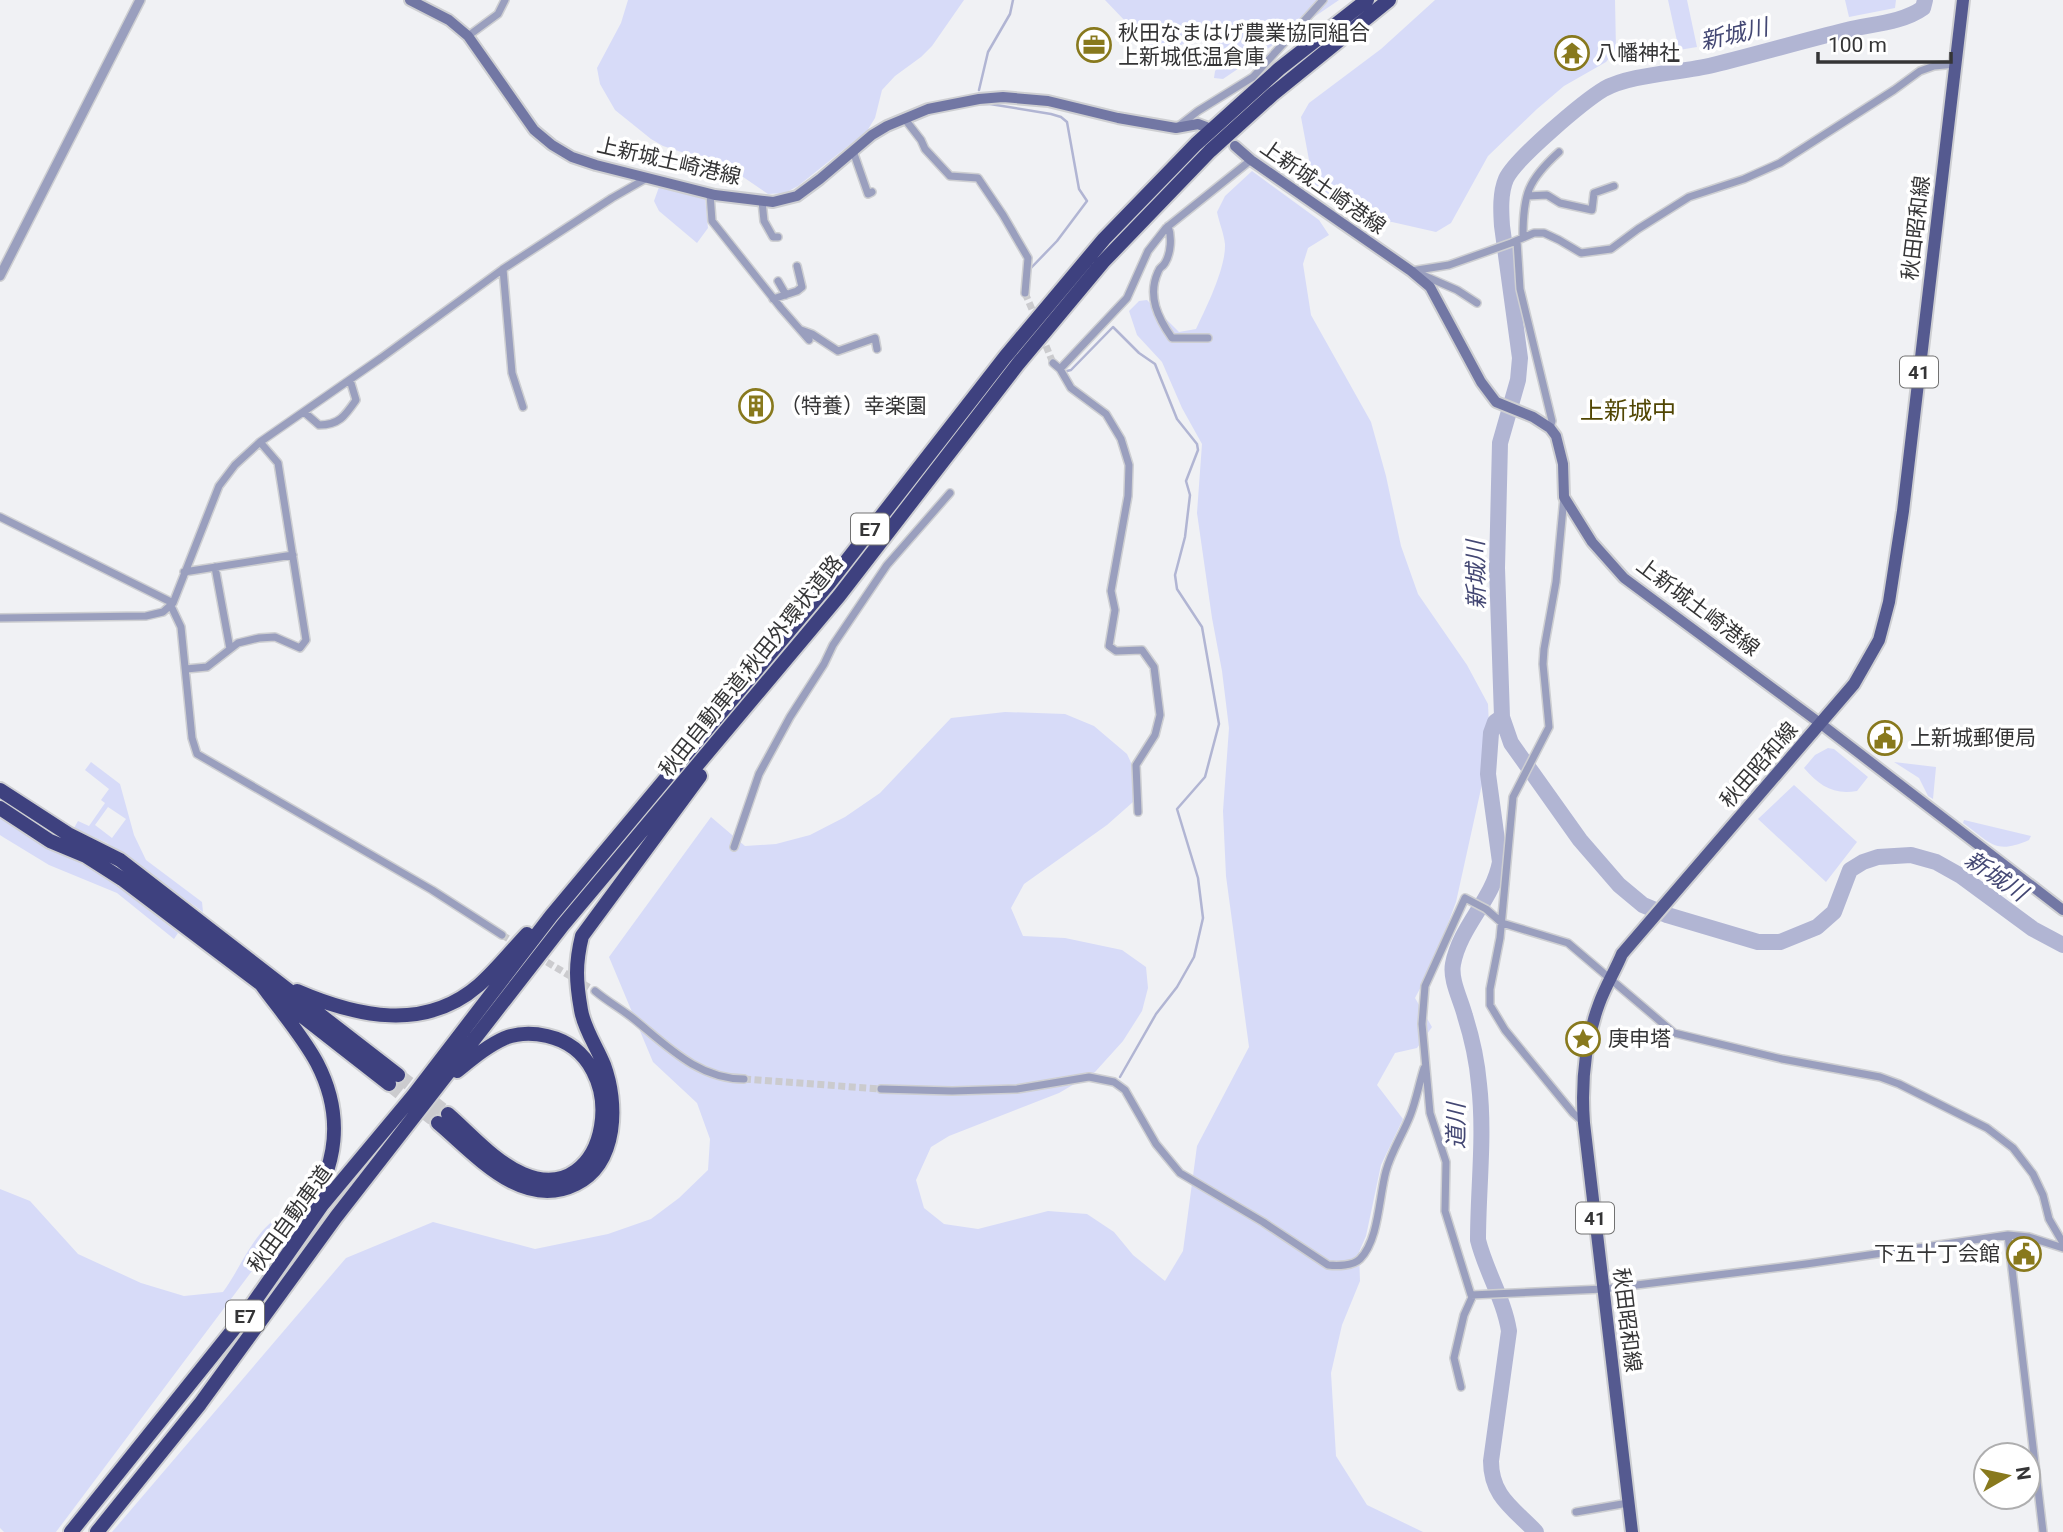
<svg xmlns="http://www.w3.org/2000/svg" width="2063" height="1532" font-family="Roboto,'Noto Sans JP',sans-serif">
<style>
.green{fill:#d7dbf8;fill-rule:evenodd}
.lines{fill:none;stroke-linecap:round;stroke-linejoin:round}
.stream{stroke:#b1b5d3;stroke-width:2.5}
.river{stroke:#b1b5d3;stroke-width:16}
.minor-tunnel{stroke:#cbcbce;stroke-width:7;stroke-dasharray:7 3.5;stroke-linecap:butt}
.motorway-tunnel{stroke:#cbcbce;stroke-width:14;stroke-dasharray:14 7;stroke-linecap:butt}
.minor-casing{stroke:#cecfd2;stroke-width:10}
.tertiary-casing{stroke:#cecfd2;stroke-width:12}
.secondary-casing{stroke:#cecfd2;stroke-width:14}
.primary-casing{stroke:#cecfd2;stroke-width:16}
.motorway-casing{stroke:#cecfd2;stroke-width:18}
.minor{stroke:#9a9fbe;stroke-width:7}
.tertiary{stroke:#9a9fbe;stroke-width:9}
.secondary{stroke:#7277a4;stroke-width:10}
.primary{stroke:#555a90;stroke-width:12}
.motorway{stroke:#3e417f;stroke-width:14}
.labels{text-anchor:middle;stroke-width:7;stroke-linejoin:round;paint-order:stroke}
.shield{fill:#fff;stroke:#727272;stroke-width:2}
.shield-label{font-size:19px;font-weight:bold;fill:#353536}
.poi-label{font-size:21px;fill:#353536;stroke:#fff;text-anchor:start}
.street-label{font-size:21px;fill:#353536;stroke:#fff}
.water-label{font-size:23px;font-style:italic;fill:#434773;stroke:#fff}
.quarter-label{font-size:24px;fill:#514603;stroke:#fff}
</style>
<rect width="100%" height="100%" fill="#f0f1f4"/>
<!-- green -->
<path class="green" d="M628 0H964L932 46 921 57 895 76 882 90 875 118 867 131 798 186 785 193 768 194 730 168 663 146 651 139 615 110 600 84 597 68 621 23Z
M1105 0H1339L1223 79 1214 78 1215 71 1229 56 1227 54 1211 56 1215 45V30L1206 26 1195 28C1193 32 1190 40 1186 42 1172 53 1145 47 1130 42L1127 23Z
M1435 0H1615L1616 50 1606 62 1564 86 1537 109 1488 156 1451 223 1436 232 1392 222 1361 223 1307 185 1305 176 1309 160 1301 117 1309 103 1381 49Z
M1668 0H1687L1697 47 1679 50Z
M1845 0H1896L1895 8 1849 17Z
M1252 171 1319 220 1329 235 1308 248 1303 264 1311 315 1371 422 1386 476 1401 546 1418 594 1467 665 1488 704 1490 748 1456 902 1433 964 1415 998 1432 1027 1417 1048 1395 1053 1377 1085 1403 1119 1381 1165 1366 1236 1359 1252 1360 1281 1342 1325 1331 1373 1336 1456 1367 1505 1423 1532H112L346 1258 433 1222 535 1249 608 1234 651 1219 679 1198 708 1170 710 1139 697 1103 653 1062 609 957 711 817 745 846 776 844 810 835 845 817 880 793 951 718 1005 712 1065 714 1094 726 1127 754 1139 780 1133 802 1107 825 1024 884 1011 908 1023 936 1065 938 1122 950 1146 967 1148 988 1142 1011 1123 1041 1095 1072 1059 1093 949 1136 931 1147 916 1180 924 1208 944 1224 978 1229 1048 1211 1087 1214 1114 1232 1133 1255 1165 1281 1183 1251 1197 1146 1249 1047 1226 876 1223 811 1229 728 1222 671 1212 618 1197 513 1202 444 1182 408 1162 362 1137 335 1129 311 1139 301 1147 300 1179 332 1196 329C1206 308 1226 268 1225 244 1224 234 1219 222 1217 212L1225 196Z
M659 187 705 198 708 228 697 243 659 211 654 201Z
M1828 748 1834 749 1868 777 1857 791C1833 795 1820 786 1804 768L1815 755Z
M91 762 120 784 134 835 146 860 202 902 203 912 107 843 74 828 78 821 89 826 105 803 101 800 109 789 85 770ZM108 807 126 819 112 838 95 825Z
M1894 762 1936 767 1933 799 1928 796 1919 778Z
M1794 785 1857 842 1826 882 1758 819Z
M0 814 55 850 105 876 178 933 174 939 117 893 49 865 3 837 0 835Z
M1964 820 2031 836 2029 840C1995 855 1991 843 1963 823Z
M0 1189 30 1201 78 1254 141 1283 184 1296 223 1292C242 1266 253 1232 281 1215L291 1219 56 1532H4L0 1528Z"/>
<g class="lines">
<!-- stream -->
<path class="stream" d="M979 90 988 52 1010 14 1013 0
M979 104H990L1051 114 1061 117 1067 122 1079 189 1087 201 1057 241 1030 269
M1067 371 1071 370 1113 327 1139 353 1155 364 1177 419 1197 444 1198 450 1186 481 1190 495 1185 537 1175 575 1177 589 1202 627 1219 724 1205 777 1177 809 1198 878 1203 918 1194 957 1177 987 1156 1014 1120 1077"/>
<!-- river -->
<path class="river" d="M1925 0 1923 8C1902 23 1871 24 1847 30 1802 41 1758 54 1713 65 1681 73 1631 74 1604 89 1584 101 1515 159 1506 179 1500 193 1501 211 1502 226L1520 358 1518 380 1500 443 1497 568 1502 717 1511 743 1580 840 1619 885 1643 905 1667 915 1758 942H1780L1817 927 1834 912 1850 870 1863 862 1878 857 1911 855 1936 862 1961 876 2033 929 2063 945
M1502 717 1495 722 1491 733 1488 774 1500 862C1493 900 1460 926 1453 964 1450 980 1461 1000 1465 1016 1472 1038 1477 1061 1479 1084 1485 1136 1478 1189 1478 1240 1486 1272 1504 1299 1509 1331L1491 1461C1491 1496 1513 1508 1536 1532"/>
<!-- minor-tunnel -->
<path class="minor-tunnel" d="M1025 293 1037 321
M1042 336 1053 363
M502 935 595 991
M744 1079 881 1089"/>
<!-- motorway-tunnel -->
<path class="motorway-tunnel" d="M398 1075 448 1114
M389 1084 438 1123"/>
<!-- minor casing -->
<g class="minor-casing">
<path id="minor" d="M468 36 498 14 505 0
M904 118 921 140 925 149 950 176 978 178 1003 215 1028 258 1025 293
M1180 125 1198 111 1253 77 1323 0
M853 151 868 194 872 192
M710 194 712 221 781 308 809 340
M1527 196 1547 195 1560 203 1592 210 1594 193 1614 186
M762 201 764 221 773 237H778
M1168 226C1172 237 1171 253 1165 263 1161 269 1160 266 1158 272 1147 296 1158 318 1172 338H1208
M1523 236C1523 194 1528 180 1559 152
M1517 241 1520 289 1552 421 1550 428
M503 269 512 373 523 407
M1411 271 1449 265 1511 243 1534 233H1544L1559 240 1581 253 1611 249 1638 229 1689 197 1744 179 1780 163 1894 90 1920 71 1934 66 1956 64
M1418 273 1457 290 1477 303
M778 281 786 295
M773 299 797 291 802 287 797 266
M801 330 812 334 838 351 875 338 877 349
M1053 363 1060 369 1071 388 1106 414 1121 439 1129 465 1128 496 1111 591 1115 610 1109 646 1116 651 1142 650 1154 667 1160 715 1155 735 1136 765 1138 812
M1060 369 1127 298 1148 251 1166 228 1251 160
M304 412 319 425C339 425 345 416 356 400L350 380
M1564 497 1556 582 1544 649 1543 664 1549 727 1513 797 1500 938 1490 989V1005L1505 1030 1573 1113 1583 1122
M0 517 173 603
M215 567 230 649
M184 572 293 555
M171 606 181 627 192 738 197 754 432 890 502 935
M0 618 146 616 163 612 173 603 219 486 235 465 260 442 381 358 503 269 612 198 647 178
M186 669 207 667 238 643 259 638 275 637 300 648 306 640 278 463 260 442
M734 847 759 774 790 717 824 664 833 645 887 565 950 493
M595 991C608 1002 623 1010 635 1020 668 1047 699 1079 744 1079
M881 1089 952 1091 1017 1089 1089 1077 1114 1082 1125 1090 1156 1144 1180 1173 1263 1222 1328 1265C1337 1266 1353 1266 1360 1259 1379 1240 1379 1196 1386 1171 1391 1152 1403 1134 1410 1116 1416 1101 1419 1084 1424 1068
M2008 1235 2043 1532
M2063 1243 2049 1219 2043 1195 2033 1174 2013 1148 1987 1128 1899 1084 1880 1077 1782 1059 1674 1033 1568 943 1502 923 1486 909 1465 898 1425 986 1422 1024 1430 1113 1446 1162 1445 1211 1471 1295 1604 1289 1806 1264 2008 1235 2029 1237 2063 1248
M1461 1387 1454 1358 1464 1315 1473 1295
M1576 1512 1628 1503"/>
</g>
<!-- tertiary casing -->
<g class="tertiary-casing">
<path id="tertiary" d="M0 276 140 0"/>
</g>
<!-- secondary casing -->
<g class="secondary-casing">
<path id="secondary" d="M410 0 449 20 468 36 534 130 552 145 572 157 596 165 715 195 773 202 797 196 820 179 872 135 887 126 928 109 979 99 1003 97 1048 101 1118 118 1176 128 1198 124 1206 127
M1235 146 1251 160 1411 271 1430 287 1481 382 1496 402 1533 417 1550 428 1556 436 1563 464 1564 497 1592 542 1624 578 1821 724 2063 910"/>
</g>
<!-- primary casing -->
<g class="primary-casing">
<path id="primary" d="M1632 1532 1584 1123C1581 1083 1585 1042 1599 1004 1605 987 1615 971 1622 954L1854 684 1879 640 1889 602 1903 511 1963 0"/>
</g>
<!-- motorway casing -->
<g class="motorway-casing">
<path id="motorway" d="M0 790 68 834 120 860 398 1075
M0 808 50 841 86 856 122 879 261 984 389 1084
M261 984C279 1009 302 1035 317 1063 344 1115 338 1167 304 1215
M297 991C357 1017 425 1032 479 985 496 970 511 951 527 934
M448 1114C471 1134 495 1162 523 1174 610 1211 636 1056 547 1036 534 1033 518 1033 505 1038 487 1046 472 1059 457 1071
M438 1123C475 1154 522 1211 576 1184 618 1163 618 1103 604 1065 597 1047 584 1029 581 1010 576 982 575 964 582 936L700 776
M71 1532 245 1315 322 1205 413 1096 551 916 830 582 1005 357 1104 239 1196 144 1279 69 1367 0
M97 1532 200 1404 336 1217 563 925 839 596 1018 364 1103 262 1210 151 1273 94 1389 0"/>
</g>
<!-- minor -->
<use href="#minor" class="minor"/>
<!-- tertiary -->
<use href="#tertiary" class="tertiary"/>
<!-- secondary -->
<use href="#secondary" class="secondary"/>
<!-- primary -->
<use href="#primary" class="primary"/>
<!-- motorway -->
<use href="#motorway" class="motorway"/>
</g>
<!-- icons -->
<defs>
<g id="office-ring" transform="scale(1.75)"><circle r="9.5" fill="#fff" stroke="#88791d" stroke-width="1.5"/><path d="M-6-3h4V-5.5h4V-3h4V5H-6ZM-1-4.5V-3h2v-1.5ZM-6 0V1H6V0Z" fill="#88791d"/></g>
<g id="temple-ring" transform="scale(1.75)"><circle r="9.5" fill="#fff" stroke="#88791d" stroke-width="1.5"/><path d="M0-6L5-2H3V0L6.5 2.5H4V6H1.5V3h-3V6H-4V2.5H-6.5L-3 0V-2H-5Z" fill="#88791d"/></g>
<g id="building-ring" transform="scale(1.75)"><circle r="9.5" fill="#fff" stroke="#88791d" stroke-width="1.5"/><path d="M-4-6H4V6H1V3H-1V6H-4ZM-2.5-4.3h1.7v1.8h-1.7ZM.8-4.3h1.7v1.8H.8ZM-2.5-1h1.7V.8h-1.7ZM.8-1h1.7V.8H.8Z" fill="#88791d"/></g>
<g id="civic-ring" transform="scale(1.75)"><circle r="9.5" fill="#fff" stroke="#88791d" stroke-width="1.5"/><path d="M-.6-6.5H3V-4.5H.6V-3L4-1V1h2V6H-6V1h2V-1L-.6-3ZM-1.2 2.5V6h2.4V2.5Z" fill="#88791d"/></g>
<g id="sight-ring" transform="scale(1.75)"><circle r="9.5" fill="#fff" stroke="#88791d" stroke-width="1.5"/><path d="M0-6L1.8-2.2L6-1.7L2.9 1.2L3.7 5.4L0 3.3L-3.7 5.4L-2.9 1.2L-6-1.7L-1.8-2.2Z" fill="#88791d"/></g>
</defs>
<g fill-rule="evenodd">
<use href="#office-ring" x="1094" y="45"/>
<use href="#temple-ring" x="1572" y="53"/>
<use href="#building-ring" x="756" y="406"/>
<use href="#civic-ring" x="1885" y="738"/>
<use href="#sight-ring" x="1583" y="1039"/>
<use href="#civic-ring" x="2024" y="1254"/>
</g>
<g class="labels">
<!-- shield labels -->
<g class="shield">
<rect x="1900" y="356.5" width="38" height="31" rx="5"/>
<rect x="851" y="513.5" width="38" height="31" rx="5"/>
<rect x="1576" y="1202.5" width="38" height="31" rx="5"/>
<rect x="226" y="1300.5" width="38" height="31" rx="5"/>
</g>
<g class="shield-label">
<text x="1919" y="379">41</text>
<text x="870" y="536">E7</text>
<text x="1595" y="1225">41</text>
<text x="245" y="1323">E7</text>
</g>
<!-- poi labels -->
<g class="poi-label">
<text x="1118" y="40">秋田なまはげ農業協同組合<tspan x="1118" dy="24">上新城低温倉庫</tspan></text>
<text x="1596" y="60">八幡神社</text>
<text x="780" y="413">（特養）幸楽園</text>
<text x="1910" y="745">上新城郵便局</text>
<text x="1608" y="1046">庚申塔</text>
<text x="2000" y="1261" text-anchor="end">下五十丁会館</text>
</g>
<!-- street labels -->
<g class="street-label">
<text transform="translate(669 161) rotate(13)" y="7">上新城土崎港線</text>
<text transform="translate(1323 187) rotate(35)" y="7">上新城土崎港線</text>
<text transform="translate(1916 228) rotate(-83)" y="7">秋田昭和線</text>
<text transform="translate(1698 607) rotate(37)" y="7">上新城土崎港線</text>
<text transform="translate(751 666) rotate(-51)" y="7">秋田自動車道;秋田外環状道路</text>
<text transform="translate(1759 765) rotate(-49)" y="7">秋田昭和線</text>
<text transform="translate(290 1219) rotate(-54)" y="7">秋田自動車道</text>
<text transform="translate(1627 1320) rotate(83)" y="7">秋田昭和線</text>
</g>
<!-- water labels -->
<g class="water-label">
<text transform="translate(1734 34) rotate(-13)" y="8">新城川</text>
<text transform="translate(1476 575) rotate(-91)" y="8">新城川</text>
<text transform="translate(1996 876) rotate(34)" y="8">新城川</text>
<text transform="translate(1456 1126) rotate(-90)" y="8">道川</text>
</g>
<!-- quarter labels -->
<g class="quarter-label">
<text x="1628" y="419">上新城中</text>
</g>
</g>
<!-- north arrow -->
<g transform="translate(2007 1476) rotate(81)"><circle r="33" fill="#ffffff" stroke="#aeaeaf" stroke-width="2"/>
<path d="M0-5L12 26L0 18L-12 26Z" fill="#88791d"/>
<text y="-10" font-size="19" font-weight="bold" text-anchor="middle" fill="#353536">N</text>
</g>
<!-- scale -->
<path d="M1818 52v10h133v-10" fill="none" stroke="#353536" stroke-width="3.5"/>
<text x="1828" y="52" font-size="21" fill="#353536" stroke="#ffffff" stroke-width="5" paint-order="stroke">100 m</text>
</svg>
